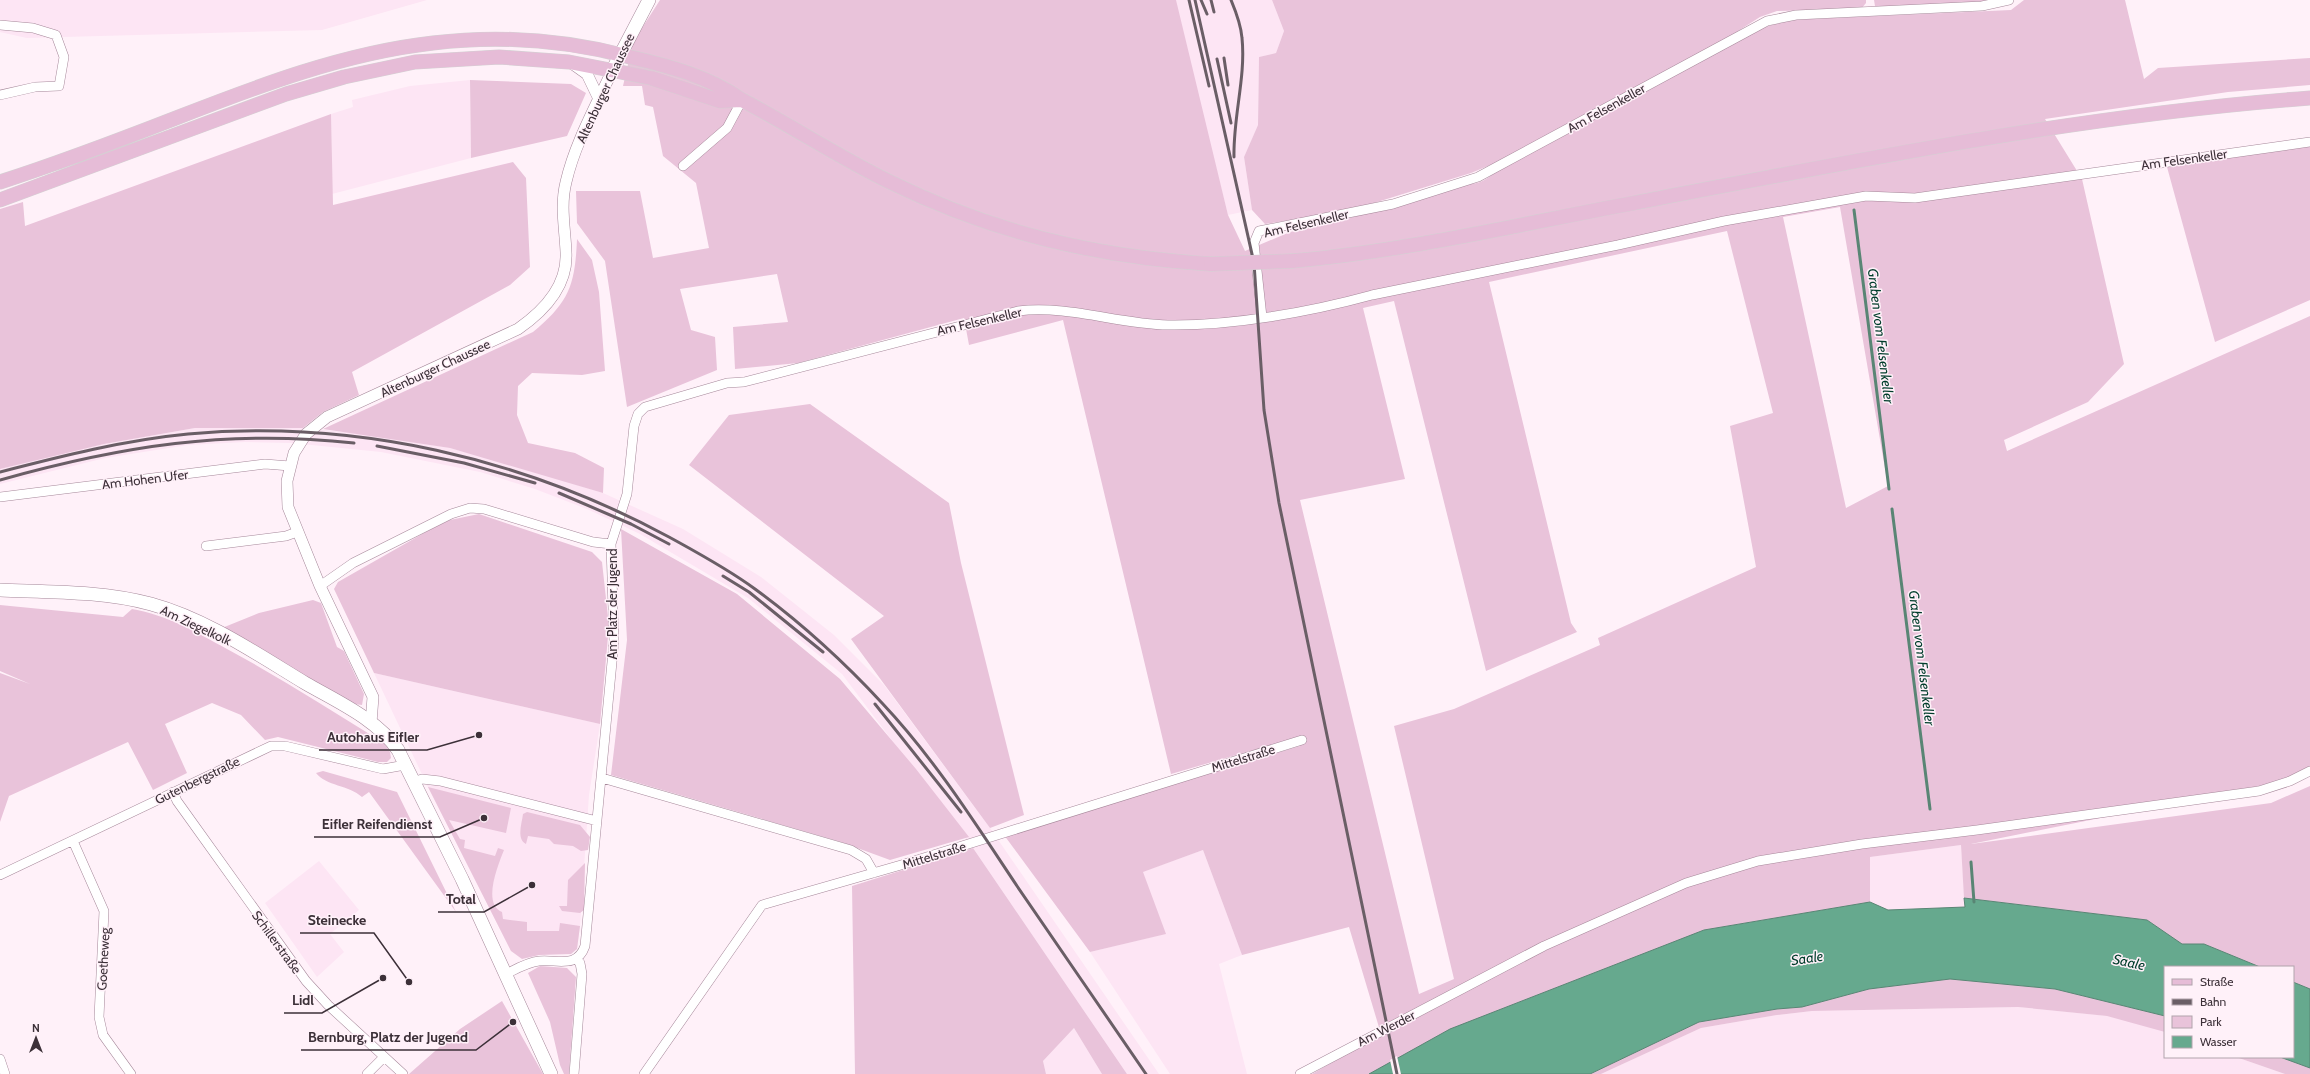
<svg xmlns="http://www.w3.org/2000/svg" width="2310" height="1074" font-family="Cabin,sans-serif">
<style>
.built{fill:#fde5f4}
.green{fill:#e9c3da;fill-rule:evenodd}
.water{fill:#66a98e;stroke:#598574}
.pier{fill:#fff1f9}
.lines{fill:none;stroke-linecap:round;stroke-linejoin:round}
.stream{stroke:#598574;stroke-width:3}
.minor-casing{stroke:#a6889a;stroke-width:10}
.tertiary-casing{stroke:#a6889a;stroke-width:12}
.secondary-casing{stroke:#a6889a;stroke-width:14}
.primary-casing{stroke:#d4d1d3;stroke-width:15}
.minor{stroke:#fff;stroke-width:9}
.tertiary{stroke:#fff;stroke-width:11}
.secondary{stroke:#fff;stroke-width:13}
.primary{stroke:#e6bcd7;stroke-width:14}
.rail{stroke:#6a5e66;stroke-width:3}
.primary-bridge-casing{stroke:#d4d1d3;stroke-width:15;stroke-linecap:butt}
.primary-bridge{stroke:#e6bcd7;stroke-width:14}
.labels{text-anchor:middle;stroke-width:3;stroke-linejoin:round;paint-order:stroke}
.street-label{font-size:13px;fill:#3c3038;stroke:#fff1f9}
.water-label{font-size:14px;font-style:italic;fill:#003d2b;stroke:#fff1f9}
.leader{fill:none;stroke:#3c3038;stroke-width:1.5}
.callout-dot{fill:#3c3038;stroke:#fff1f9;stroke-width:1.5}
.callout-label{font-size:14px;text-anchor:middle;font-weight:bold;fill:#3c3038;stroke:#fff1f9;stroke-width:3;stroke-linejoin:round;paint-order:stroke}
</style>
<rect width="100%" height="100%" fill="#fff1f9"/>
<!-- built -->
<path class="built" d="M0 0H427L322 30 27 38 0 32Z
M1174 0H1272L1284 31 1276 53 1259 57 1258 125 1244 157 1252 210 1228 215Z
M470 80 471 158 332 194 331 114 353 107 352 100 410 86Z
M245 427 303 428 357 433 450 448 529 470 603 493 683 529 761 577 834 635 884 685 990 828 1159 1074H1127L973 848 842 674 748 598 640 534 587 509 535 489 480 472 381 452 292 443 245 442 188 445 105 458 0 484V469L63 453 104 444 195 428Z
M374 673 600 724 589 795 580 926 577 949 511 951 428 787Z
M1961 845 1965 907 1888 910 1870 902V857Z
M1203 850 1242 955 1219 964 1247 1074H1170L1090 952 1165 934 1142 872Z
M319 861 359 910 330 934 344 952 317 977 265 903Z
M2018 1007 2108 1016 2145 1025 2165 1032V1057H2236L2285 1074H1601L1701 1028 1777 1015 1812 1011Z
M1074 1028 1102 1074H1046L1043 1061Z"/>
<!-- green -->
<path class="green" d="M660 0H1176L1228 215 1245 251 1290 232 1347 219 1465 184C1477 185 1487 180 1496 171L1757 30 1787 20 2011 10 2024 0H2125L2144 79 2158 68 2310 58V85L2228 92 2045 119 2082 179 2124 364 2088 402 2004 440 2007 451 2310 316V772L2284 781 1971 844 2271 803 2310 786V989L2293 982V967H2260L2204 944 2182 945 2147 920 1964 898 1961 845 1870 857V902L1704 930 1373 1074H1312L1381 1034 1349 927 1242 955 1203 850 1143 872 1166 934 1090 952 1004 835 1300 746 1298 737 1171 774 1063 320 969 345 964 318 798 363 735 369 733 327 788 322 777 274 680 289 691 330 715 337 717 370 627 407 605 261 577 223 576 191H640L653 258 709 248 696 183 663 156 653 107 645 105 642 86H623L633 42ZM1840 207 1888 486 1846 508 1783 217ZM1727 231 1773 413 1730 426 1756 567 1598 638 1600 645 1454 709 1394 726 1454 979 1419 994 1300 500 1405 479 1363 308 1394 301 1486 671 1577 632 1571 623 1489 282Z
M1272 0H1866V3L1861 9 1777 11 1760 17 1724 40 1507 158 1471 173 1348 211 1265 224 1252 210 1244 157 1258 125 1259 57 1276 53 1284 31Z
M1874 0H2004L1880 9 1875 6Z
M470 80 571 84 586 93 567 136 471 158Z
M331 114 333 205 513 162 526 178 530 267 510 285 352 372 359 395 323 412 303 428H195L104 444 0 469V209L23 202 25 226Z
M2310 145V300L2215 342 2167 167Z
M577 239 592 260 599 292 605 371 582 375 532 373 518 386 517 415 528 443 575 453 604 468 603 493 450 448 323 429 533 332C569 302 575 286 577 239Z
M810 404 949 503 961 563 1024 815 990 828 851 639 884 616 689 465 729 415Z
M479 514 592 552 602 562 609 626 600 724 374 673 334 589 338 582 445 521Z
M621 529 737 594 840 679 916 769 969 837 890 860 841 842 611 775 627 640Z
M313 600 321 603 337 647 344 651 364 694 362 705 354 704 222 628 259 613Z
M0 605 123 617 132 609C167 615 196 632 227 649 281 678 332 711 384 743L390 752 391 758 387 762H378L278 737 265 740 241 715 212 703 165 724 187 773 153 790 128 742 9 796 0 822V673L30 684 0 671Z
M323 771 397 792 456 912 369 792 362 797C349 785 326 786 316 773Z
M428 787 511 808 506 833 449 820 460 839 465 840 464 848 495 856 498 848 504 850C498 865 482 904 502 912L503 919 527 922V931H559L560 923 580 926 577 949 571 954 539 955 522 959 511 951Z
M527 812 580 825 590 837 588 850 581 851 573 846 554 844 549 839 528 836 526 844C516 839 522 823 523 814Z
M973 848 1127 1074H1102L1074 1028 1043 1061 1046 1074H855L852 886Z
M585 863 584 910 580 913 562 911 559 906H567L568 880Z
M540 966 567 968 576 977 569 1074H564L560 1065 550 1022 528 973Z
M1950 979 2055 989 2165 1016V1032L2107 1016 2018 1007 1812 1011 1777 1015 1701 1028 1601 1074H1590L1699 1022 1777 1009 1802 1007 1869 989Z
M502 1001 543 1074H409L460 1029Z
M2236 1057H2280L2310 1068V1074H2285Z"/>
<!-- water -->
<path class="water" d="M1964 898 2147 920 2182 944H2204L2260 967H2165V1016L2055 989 1950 979 1869 989 1802 1007 1777 1009 1699 1022 1590 1074H1369L1450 1029 1704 930 1870 902 1888 910 1965 907Z
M2293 982 2310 989V1068L2280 1057H2293Z"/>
<!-- pier -->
<path class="pier" d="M1397 1056 1401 1074H1393L1390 1060Z"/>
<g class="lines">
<!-- stream -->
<path class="stream" d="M1854 210 1889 489
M1892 509 1930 809
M1971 862 1974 902"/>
<!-- minor casing -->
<g class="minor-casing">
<path id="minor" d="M0 25 33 28 56 35 64 57 59 86 35 87 0 95
M683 166 727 128 742 100
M1262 317 1254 243 1259 231 1393 204 1478 177 1767 21 1796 15 1982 6 2009 0
M0 497 265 464 290 466
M206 546 286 536 297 532
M320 586 353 563 451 514 470 508 484 509 593 542 611 544
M602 778 851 850 866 859 874 873
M413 782 422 779 440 781 597 821
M173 792 177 801 306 981 328 1005 403 1074
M73 841 104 911 99 1017 103 1035 131 1074
M0 875 271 746H285L383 769 405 765
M506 974C516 969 528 962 539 961 557 959 577 969 585 946L614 641 611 544 627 494 634 426 638 414 645 407 727 383 744 382 1018 311C1069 305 1118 324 1168 325 1232 326 1310 312 1372 295L1618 245 1724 221 1866 196 1915 198 2310 142
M0 1059 5 1074
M367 1074 384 1057
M574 1074 582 974 580 963 576 959
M644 1074 762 905 901 865 1302 740
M1300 1074 1544 946 1686 883 1758 861 1862 844 1977 830 2259 791 2290 781 2310 771"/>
</g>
<!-- tertiary casing -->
<g class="tertiary-casing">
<path id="tertiary" d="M573 64 587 74 599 99
M371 723 373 697 320 586 288 507 287 481 294 453 306 434 327 417 518 329C544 311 568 286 566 252 565 228 560 206 566 182 575 143 596 106 613 69"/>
</g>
<!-- secondary casing -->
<g class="secondary-casing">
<path id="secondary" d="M613 69 649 0
M0 590C50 592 103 591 151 604 206 619 257 654 305 683 336 701 377 719 398 750L462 879 551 1074"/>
</g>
<!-- primary casing -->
<g class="primary-casing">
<path id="primary" d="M0 182C59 163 117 141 176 118 258 86 344 53 433 43 499 35 566 40 630 57 669 66 710 77 742 100 792 126 840 158 890 182 994 233 1096 257 1211 264
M0 200 286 94 344 77 415 62 499 57 569 62 651 78 720 101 742 100
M1292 261C1407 251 1521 224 1634 203 1859 160 2082 115 2310 98"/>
</g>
<!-- minor -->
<use href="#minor" class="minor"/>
<!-- tertiary -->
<use href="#tertiary" class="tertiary"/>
<!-- secondary -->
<use href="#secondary" class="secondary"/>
<!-- primary -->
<use href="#primary" class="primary"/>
<!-- rail -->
<path class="rail" d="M1189 0 1209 86
M1195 0 1254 263 1264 410 1279 503 1397 1074
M1201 0 1207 14
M1211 0 1214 12
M1231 0C1236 12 1241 25 1242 38 1246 77 1233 117 1234 157
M1224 58 1228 85
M1217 59 1231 123
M377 446 464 463 535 483
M0 472C62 456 125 440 188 434 355 419 523 458 669 537 698 553 728 569 755 589 800 622 843 661 882 703 934 758 975 823 1017 886 1060 949 1103 1011 1146 1074
M0 480C121 446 228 429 354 443
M559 493 631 524 669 544
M723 576 749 592 823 652
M875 704 961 812"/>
<!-- primary-bridge casing -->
<g class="primary-bridge-casing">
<path id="primary-bridge" d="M1211 264 1292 261"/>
</g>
<!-- primary-bridge -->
<use href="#primary-bridge" class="primary-bridge"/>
</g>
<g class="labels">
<!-- street labels -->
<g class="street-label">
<text transform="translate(605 88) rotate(-65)" y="5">Altenburger Chaussee</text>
<text transform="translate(1606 108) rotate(-29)" y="5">Am Felsenkeller</text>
<text transform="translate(2184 159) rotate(-8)" y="5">Am Felsenkeller</text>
<text transform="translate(1306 223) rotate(-13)" y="5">Am Felsenkeller</text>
<text transform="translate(979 321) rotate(-13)" y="5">Am Felsenkeller</text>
<text transform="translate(435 368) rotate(-25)" y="5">Altenburger Chaussee</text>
<text transform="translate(145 479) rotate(-7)" y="5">Am Hohen Ufer</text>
<text transform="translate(612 604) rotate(-90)" y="5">Am Platz der Jugend</text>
<text transform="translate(196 625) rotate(25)" y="5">Am Ziegelkolk</text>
<text transform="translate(1243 758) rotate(-17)" y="5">Mittelstraße</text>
<text transform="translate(197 780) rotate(-26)" y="5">Gutenbergstraße</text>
<text transform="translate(934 855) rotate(-17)" y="5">Mittelstraße</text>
<text transform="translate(277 942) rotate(54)" y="5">Schillerstraße</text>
<text transform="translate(103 959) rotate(-87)" y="5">Goetheweg</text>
<text transform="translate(1386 1028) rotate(-27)" y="5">Am Werder</text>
</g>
<!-- water labels -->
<g class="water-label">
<text transform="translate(1881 336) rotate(83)" y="5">Graben vom Felsenkeller</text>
<text transform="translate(1922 658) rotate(83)" y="5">Graben vom Felsenkeller</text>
<text transform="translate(1807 958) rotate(-8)" y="5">Saale</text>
<text transform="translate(2129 962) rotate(12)" y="5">Saale</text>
</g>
</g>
<!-- callouts -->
<path class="leader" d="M479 735L427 750H319M484 818L440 837H314M532 885L484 912H438M409 982L374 933H300M383 978L322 1013H284M513 1022L476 1050H301"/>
<g class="callout-dot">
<circle cx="479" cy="735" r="4"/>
<circle cx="484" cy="818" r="4"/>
<circle cx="532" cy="885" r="4"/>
<circle cx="409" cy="982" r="4"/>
<circle cx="383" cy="978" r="4"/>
<circle cx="513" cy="1022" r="4"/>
</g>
<g class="callout-label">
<text x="373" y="742">Autohaus Eifler</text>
<text x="377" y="829">Eifler Reifendienst</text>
<text x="461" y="904">Total</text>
<text x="337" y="925">Steinecke</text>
<text x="303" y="1005">Lidl</text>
<text x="388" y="1042">Bernburg, Platz der Jugend</text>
</g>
<!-- legend -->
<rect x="2164" y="966" width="130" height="92" fill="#fff1f9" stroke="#b1a4ac"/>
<rect x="2172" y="979" width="20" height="6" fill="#e6bcd7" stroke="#b1a4ac"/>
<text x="2200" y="986" font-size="12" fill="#3c3038">Straße</text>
<rect x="2172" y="999" width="20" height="6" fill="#6a5e66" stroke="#b1a4ac"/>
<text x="2200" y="1006" font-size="12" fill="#3c3038">Bahn</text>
<rect x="2172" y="1016" width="20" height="12" fill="#e9c3da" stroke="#b1a4ac"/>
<text x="2200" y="1026" font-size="12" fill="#3c3038">Park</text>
<rect x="2172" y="1036" width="20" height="12" fill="#66a98e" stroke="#b1a4ac"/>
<text x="2200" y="1046" font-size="12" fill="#3c3038">Wasser</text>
<!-- north arrow -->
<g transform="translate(36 1038)" stroke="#fff1f9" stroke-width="3" paint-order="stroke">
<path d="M0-3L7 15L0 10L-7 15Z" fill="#3c3038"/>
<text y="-6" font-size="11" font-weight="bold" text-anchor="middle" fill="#3c3038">N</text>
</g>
</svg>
